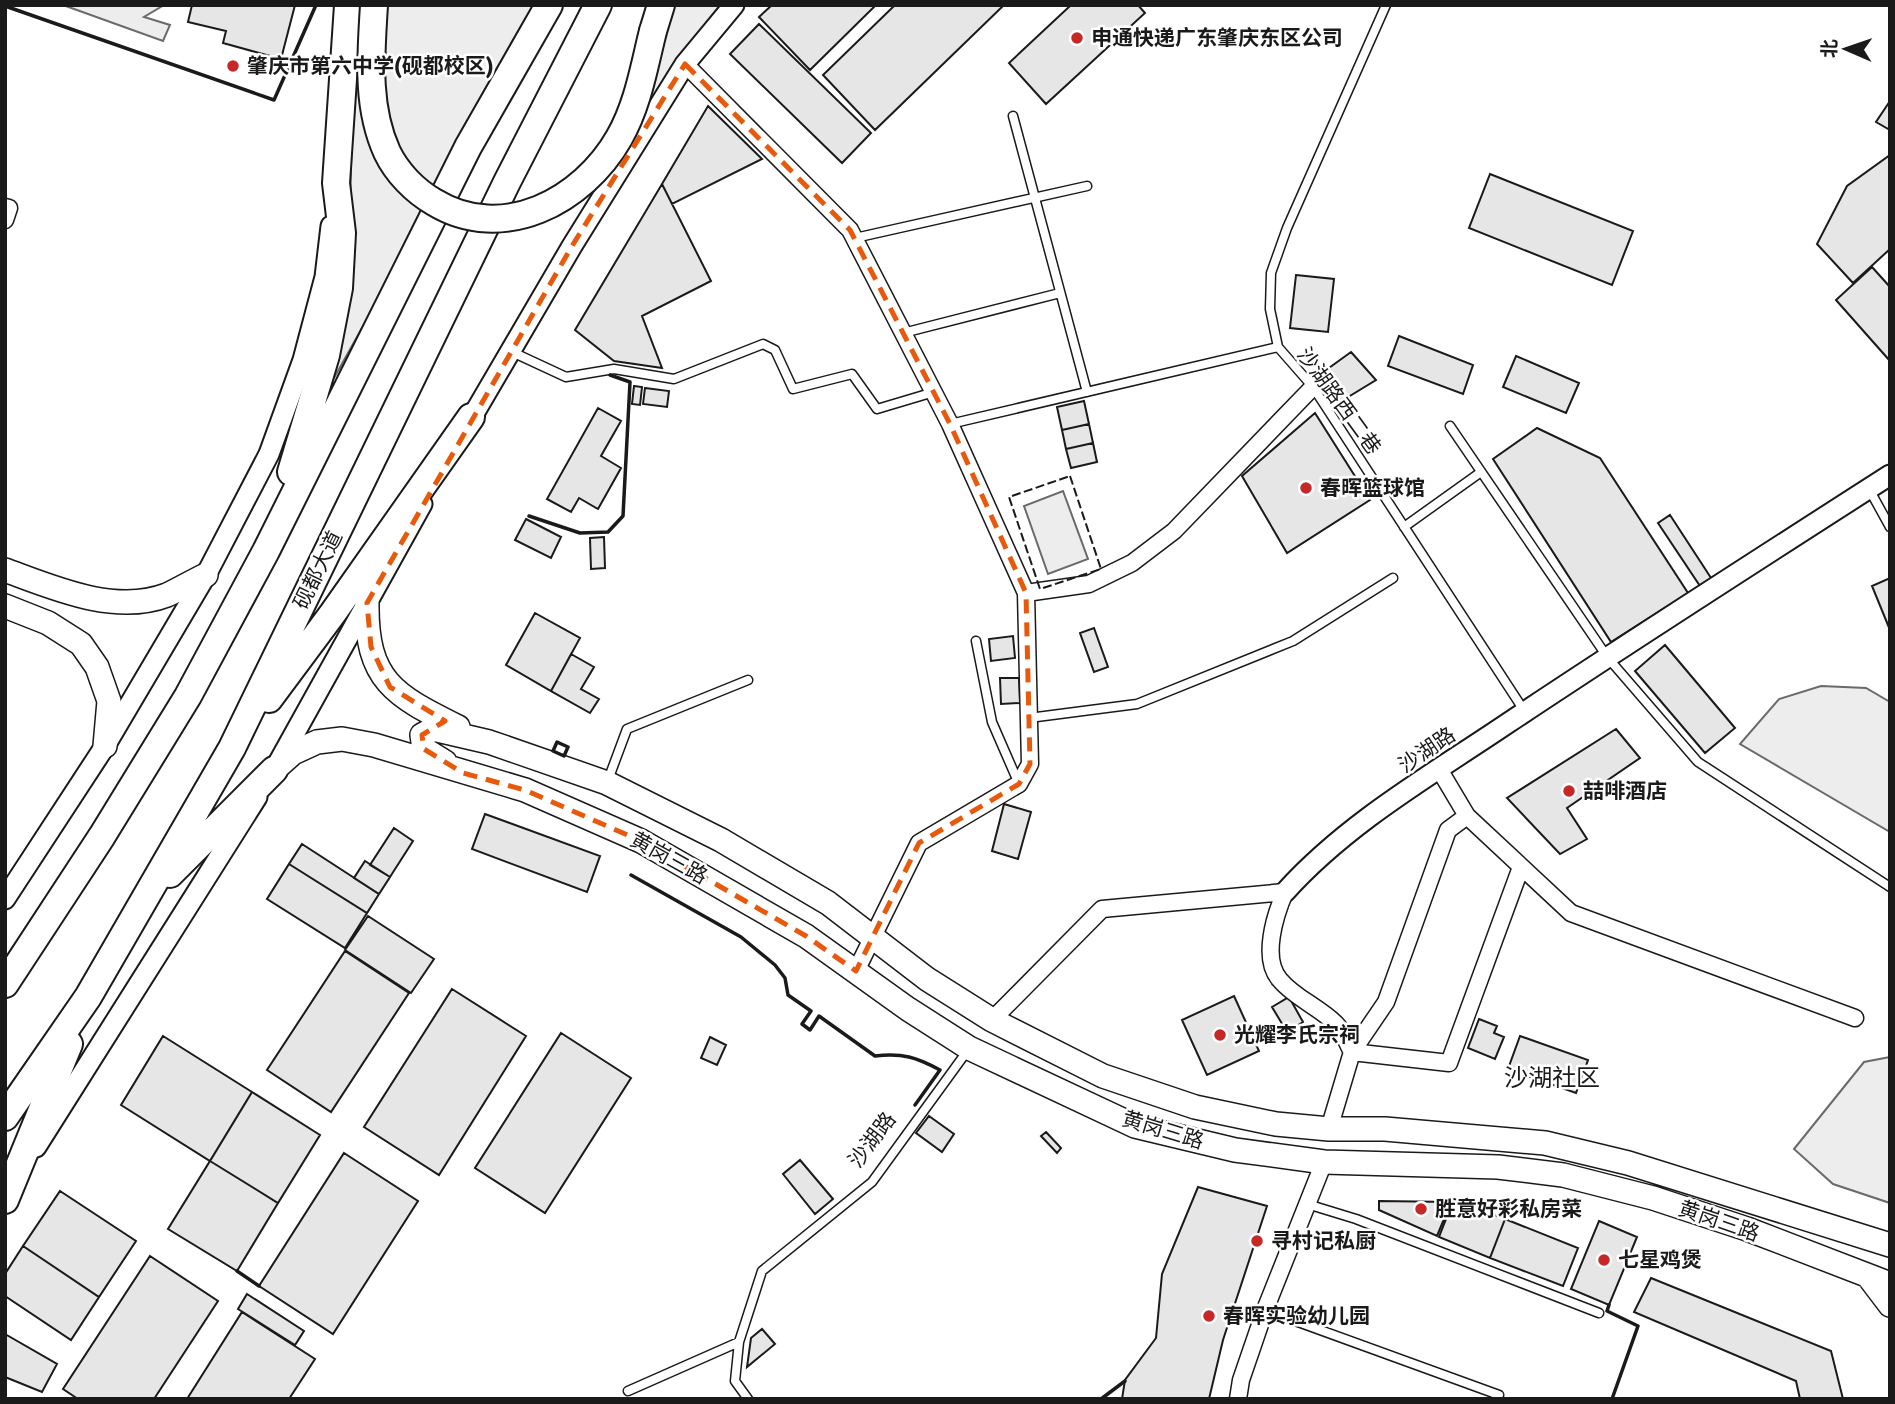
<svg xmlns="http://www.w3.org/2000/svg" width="1895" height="1404" font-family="Signika,'Noto Sans SC',sans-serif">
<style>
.built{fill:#ededed;stroke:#6a6a6a;stroke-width:2}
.building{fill:#e6e6e6;stroke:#1a1a1a;stroke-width:2}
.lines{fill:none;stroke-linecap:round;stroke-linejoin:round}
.service-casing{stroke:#1a1a1a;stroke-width:11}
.minor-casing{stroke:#1a1a1a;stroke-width:19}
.tertiary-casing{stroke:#1a1a1a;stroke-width:23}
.secondary-casing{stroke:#1a1a1a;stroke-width:26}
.primary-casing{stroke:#1a1a1a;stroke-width:30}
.service{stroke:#fff;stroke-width:8}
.minor{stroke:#fff;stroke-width:16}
.tertiary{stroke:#fff;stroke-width:19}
.secondary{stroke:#fff;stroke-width:23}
.primary{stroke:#fff;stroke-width:26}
.primary-bridge-casing{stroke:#1a1a1a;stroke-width:30;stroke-linecap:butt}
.primary-bridge{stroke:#fff;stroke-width:26}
.fence{stroke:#1a1a1a;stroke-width:2;stroke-dasharray:9 3.5;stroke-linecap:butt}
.wall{stroke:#1a1a1a;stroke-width:3.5}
.marked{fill:none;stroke:#e8590c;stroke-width:5;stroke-dasharray:14 9;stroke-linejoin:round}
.poi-dot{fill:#c62828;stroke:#fff;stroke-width:2.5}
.labels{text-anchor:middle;stroke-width:5;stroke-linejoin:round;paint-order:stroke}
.poi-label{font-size:21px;font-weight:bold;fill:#1a1a1a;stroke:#fff;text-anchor:start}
.street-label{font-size:21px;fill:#1a1a1a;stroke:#fff}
.quarter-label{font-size:24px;fill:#1a1a1a;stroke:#fff}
</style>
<rect width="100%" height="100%" fill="#fff"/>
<!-- built -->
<path class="built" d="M63 5H164L144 17 170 25 163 41Z
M386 5H543L320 403 350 208 353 84 384 31Z
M669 5H720L693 40 630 137Z
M1063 491 1088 559 1048 574 1024 506Z
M1821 686 1866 688 1890 702V832L1740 744 1779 699Z
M1890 1057V1203L1833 1184 1794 1149 1864 1062Z"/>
<!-- building -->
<path class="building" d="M192 5H295L281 59 223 43 226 31 188 22Z
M772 5H876L810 70 759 17Z
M895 5H1004L875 130 823 75Z
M1071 5H1138L1145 13 1046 104 1009 63Z
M759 24 871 133 842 163 730 54Z
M1890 101V130L1876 122Z
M708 106 762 159 672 204 662 184Z
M1890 155V249L1853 283 1817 244 1847 186Z
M1490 174 1633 231 1612 285 1469 228Z
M662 184 711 281 642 316 662 368 614 361 575 330Z
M1872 267 1890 287V361L1836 300Z
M1296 275 1334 279 1328 332 1290 328Z
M1399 336 1473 365 1463 394 1388 366Z
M1351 352 1376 380 1340 402 1322 373Z
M1516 356 1579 383 1566 413 1503 387Z
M634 386 642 387 640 405 632 404Z
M645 388 669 391 667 407 643 404Z
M1084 401 1089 424 1062 430 1057 407Z
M598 408 621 421 601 456 621 468 598 509 579 498 571 512 547 499Z
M1315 413 1370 500 1287 553 1242 476Z
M1089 424 1093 443 1066 449 1062 430Z
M1537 428 1600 458 1688 593 1611 642 1493 459Z
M1093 443 1097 462 1071 468 1066 449Z
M1670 515 1713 581 1702 589 1658 523Z
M526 519 561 537 551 558 515 540Z
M604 537 605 568 591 569 590 538Z
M1890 578V630L1872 586Z
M535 613 580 638 551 691 506 665Z
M1094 628 1108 667 1094 672 1080 633Z
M1013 636 1015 658 991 661 989 639Z
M1665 645 1735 728 1705 753 1635 671Z
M571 654 594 667 581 689 599 699 590 713 551 691Z
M1000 678H1019L1020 703 1001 704Z
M1616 729 1640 758 1567 808 1587 839 1560 854 1507 798Z
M1004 804 1031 812 1018 859 992 851Z
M485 814 600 856 587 892 472 849Z
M394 828 413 841 390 877 370 865Z
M302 844 379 894 367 913 289 864Z
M365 861 390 877 379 894 354 878Z
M289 864 367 913 345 948 267 899Z
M368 916 434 959 411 993 345 950Z
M345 951 409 993 331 1112 267 1070Z
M452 989 526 1036 439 1175 364 1127Z
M1234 996 1259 1051 1207 1075 1182 1020Z
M1289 997 1303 1022 1287 1032 1272 1007Z
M1479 1019 1497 1026 1494 1033 1504 1037 1495 1059 1468 1048Z
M561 1033 631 1078 545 1213 475 1168Z
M163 1036 252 1092 210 1161 121 1105Z
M1520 1036 1588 1060 1576 1093 1508 1069Z
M710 1037 726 1045 717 1065 701 1058Z
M252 1092 320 1135 278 1203 210 1161Z
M929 1116 954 1134 942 1152 916 1133Z
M1046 1132 1061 1148 1057 1153 1041 1136Z
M344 1153 418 1201 333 1334 259 1286Z
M800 1160 833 1199 815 1214 783 1174Z
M210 1161 278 1203 237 1271 168 1229Z
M1198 1187 1267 1206 1223 1340 1209 1399H1122L1125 1380 1156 1338 1162 1274Z
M60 1191 136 1241 99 1297 23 1246Z
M1454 1199 1505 1219 1490 1258 1439 1237Z
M1379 1201 1451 1202 1437 1236 1379 1210Z
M1505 1219 1578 1248 1563 1286 1490 1258Z
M1599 1221 1637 1237 1609 1305 1571 1289Z
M23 1246 99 1297 71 1340 5 1296V1274Z
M150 1256 218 1301 154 1399H78L63 1389Z
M1651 1278 1831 1351 1843 1399H1800L1796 1381 1634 1312Z
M247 1294 304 1331 295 1345 238 1309Z
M242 1312 315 1359 289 1399H187Z
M762 1329 775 1344 747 1367 751 1338Z
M5 1334 57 1364 42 1392 5 1377Z"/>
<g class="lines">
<!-- service casing -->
<g class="service-casing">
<path id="service" d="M1386 5 1287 228 1271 273 1270 309 1278 347 1313 387 1525 712
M1013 116 1087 392
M855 238 1087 186
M903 333 1060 293
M510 351 566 377 614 369 674 379 763 344 775 350 793 389 852 374 877 409 934 392
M950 424 1278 347
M1450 426 1608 658 1698 762 1890 887
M1869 489 1890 527
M1404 527 1481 472
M976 641 992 722 1019 784
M1029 718 1137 704 1293 641 1393 578
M608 780 627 729 748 680
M1307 1204 1356 1219 1599 1313
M1265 1310 1499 1395
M628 1391 739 1342
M748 1399 735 1381 739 1342 762 1271 872 1182 968 1050"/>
</g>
<!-- minor casing -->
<g class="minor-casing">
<path id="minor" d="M685 64 850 230 950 424 1026 593 1030 764 1019 784 919 843 856 971
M5 207 9 208 5 220
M1026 593 1089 584 1132 563 1174 531 1313 387
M1439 769 1467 816 1571 913 1855 1018
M1467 816 1448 830 1386 1002 1352 1052 1449 1063 1521 867
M992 1020 1102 909 1285 892C1275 915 1261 959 1280 980 1295 998 1319 1007 1336 1024 1343 1031 1347 1043 1352 1052L1329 1129
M1238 1399 1241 1380 1265 1310 1324 1162"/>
</g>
<!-- tertiary casing -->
<g class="tertiary-casing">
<path id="tertiary" d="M465 429 572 246 685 64 734 5
M277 765 422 504
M1285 892C1347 823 1431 775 1508 723 1634 639 1762 557 1890 475
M5 899 105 746 206 575 269 454 303 360 325 277 331 226
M36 1147 257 797"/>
</g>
<!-- secondary casing -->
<g class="secondary-casing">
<path id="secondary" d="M5 570C54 588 115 615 167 595 180 589 193 581 206 575
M367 603C366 681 394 695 458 727
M5 606 48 623 81 644 97 667 109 701 105 746
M445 762 424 749 422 735 433 729 489 742 607 783 721 840 828 903 927 979 992 1020 1103 1076 1195 1107 1276 1124 1329 1129H1385L1545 1143 1628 1163 1890 1245
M274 770 293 753 317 742 342 739 374 745 525 790 641 841 806 936 908 1009 969 1048 1135 1126 1235 1150 1324 1162 1498 1167 1563 1175 1653 1198 1747 1229 1890 1284
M1868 1276 1890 1305"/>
</g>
<!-- primary casing -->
<g class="primary-casing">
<path id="primary" d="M653 31 661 5
M291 472 326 355 339 288 342 233 336 183 348 5
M269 699 333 613 471 417
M170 874 274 770
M5 984 102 836 188 696 266 551 468 147 549 5
M5 1117 88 997 232 748 507 182 598 5
M5 1200 69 1044"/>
</g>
<!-- service -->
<use href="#service" class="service"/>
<!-- minor -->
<use href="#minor" class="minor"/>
<!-- tertiary -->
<use href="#tertiary" class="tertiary"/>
<!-- secondary -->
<use href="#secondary" class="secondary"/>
<!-- primary -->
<use href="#primary" class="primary"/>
<!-- primary-bridge casing -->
<g class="primary-bridge-casing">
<path id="primary-bridge" d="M374 5C371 55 366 106 387 152 397 173 415 191 434 202 503 244 583 201 619 138 638 105 644 67 653 31"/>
</g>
<!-- primary-bridge -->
<use href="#primary-bridge" class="primary-bridge"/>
<!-- fence -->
<path class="fence" d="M1070 476 1101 569 1040 589 1009 497Z"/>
<!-- wall -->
<path class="wall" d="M5 6 274 100 316 5
M529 516 580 533 608 532 623 516 630 382 610 375
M557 742 568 747 564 756 553 751Z
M631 875 741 937 775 965 785 978 788 995 811 1011 802 1024 810 1030 819 1016 875 1056C903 1053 916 1057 940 1070L915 1105
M237 1271 259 1286
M1609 1305 1607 1311 1638 1326 1612 1399
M1101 1399 1125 1381"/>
</g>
<!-- marked area -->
<path class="marked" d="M685 64 850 230 950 424 1026 593 1030 764 1019 784 919 843 856 971 806 936 641 841 525 790 463 773 424 749 422 735 445 721 390 687 371 647 367 603 572 246Z"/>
<!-- markers -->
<g class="poi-dot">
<circle cx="1077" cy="38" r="7"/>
<circle cx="233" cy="66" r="7"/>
<circle cx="1306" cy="488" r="7"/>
<circle cx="1569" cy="791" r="7"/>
<circle cx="1220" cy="1035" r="7"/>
<circle cx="1421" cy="1209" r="7"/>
<circle cx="1257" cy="1241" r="7"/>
<circle cx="1604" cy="1260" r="7"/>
<circle cx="1209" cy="1316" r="7"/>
</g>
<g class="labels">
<!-- poi labels -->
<g class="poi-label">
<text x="1091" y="45">申通快递广东肇庆东区公司</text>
<text x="247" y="73">肇庆市第六中学(砚都校区)</text>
<text x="1320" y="495">春晖篮球馆</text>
<text x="1583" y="798">喆啡酒店</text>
<text x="1234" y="1042">光耀李氏宗祠</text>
<text x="1435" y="1216">胜意好彩私房菜</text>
<text x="1271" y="1248">寻村记私厨</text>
<text x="1618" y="1267">七星鸡煲</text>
<text x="1223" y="1323">春晖实验幼儿园</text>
</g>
<!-- street labels -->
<g class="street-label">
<text transform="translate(1339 401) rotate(54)" y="7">沙湖路西二巷</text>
<text transform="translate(318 570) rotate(-64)" y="7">砚都大道</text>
<text transform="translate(1427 750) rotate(-34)" y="7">沙湖路</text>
<text transform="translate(669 858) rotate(29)" y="7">黄岗三路</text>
<text transform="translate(1163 1130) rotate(17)" y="7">黄岗三路</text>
<text transform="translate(872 1140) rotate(-53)" y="7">沙湖路</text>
<text transform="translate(1719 1221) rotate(19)" y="7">黄岗三路</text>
</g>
<!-- quarter labels -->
<g class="quarter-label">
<text x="1552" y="1086">沙湖社区</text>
</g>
</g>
<!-- border -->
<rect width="1895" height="1404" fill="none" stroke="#1a1a1a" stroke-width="14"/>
<!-- north arrow -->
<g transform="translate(1846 49) rotate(272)" stroke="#ffffff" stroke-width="5" paint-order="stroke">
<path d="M0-5L12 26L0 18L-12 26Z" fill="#1a1a1a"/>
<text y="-10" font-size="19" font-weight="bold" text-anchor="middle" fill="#1a1a1a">北</text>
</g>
</svg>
